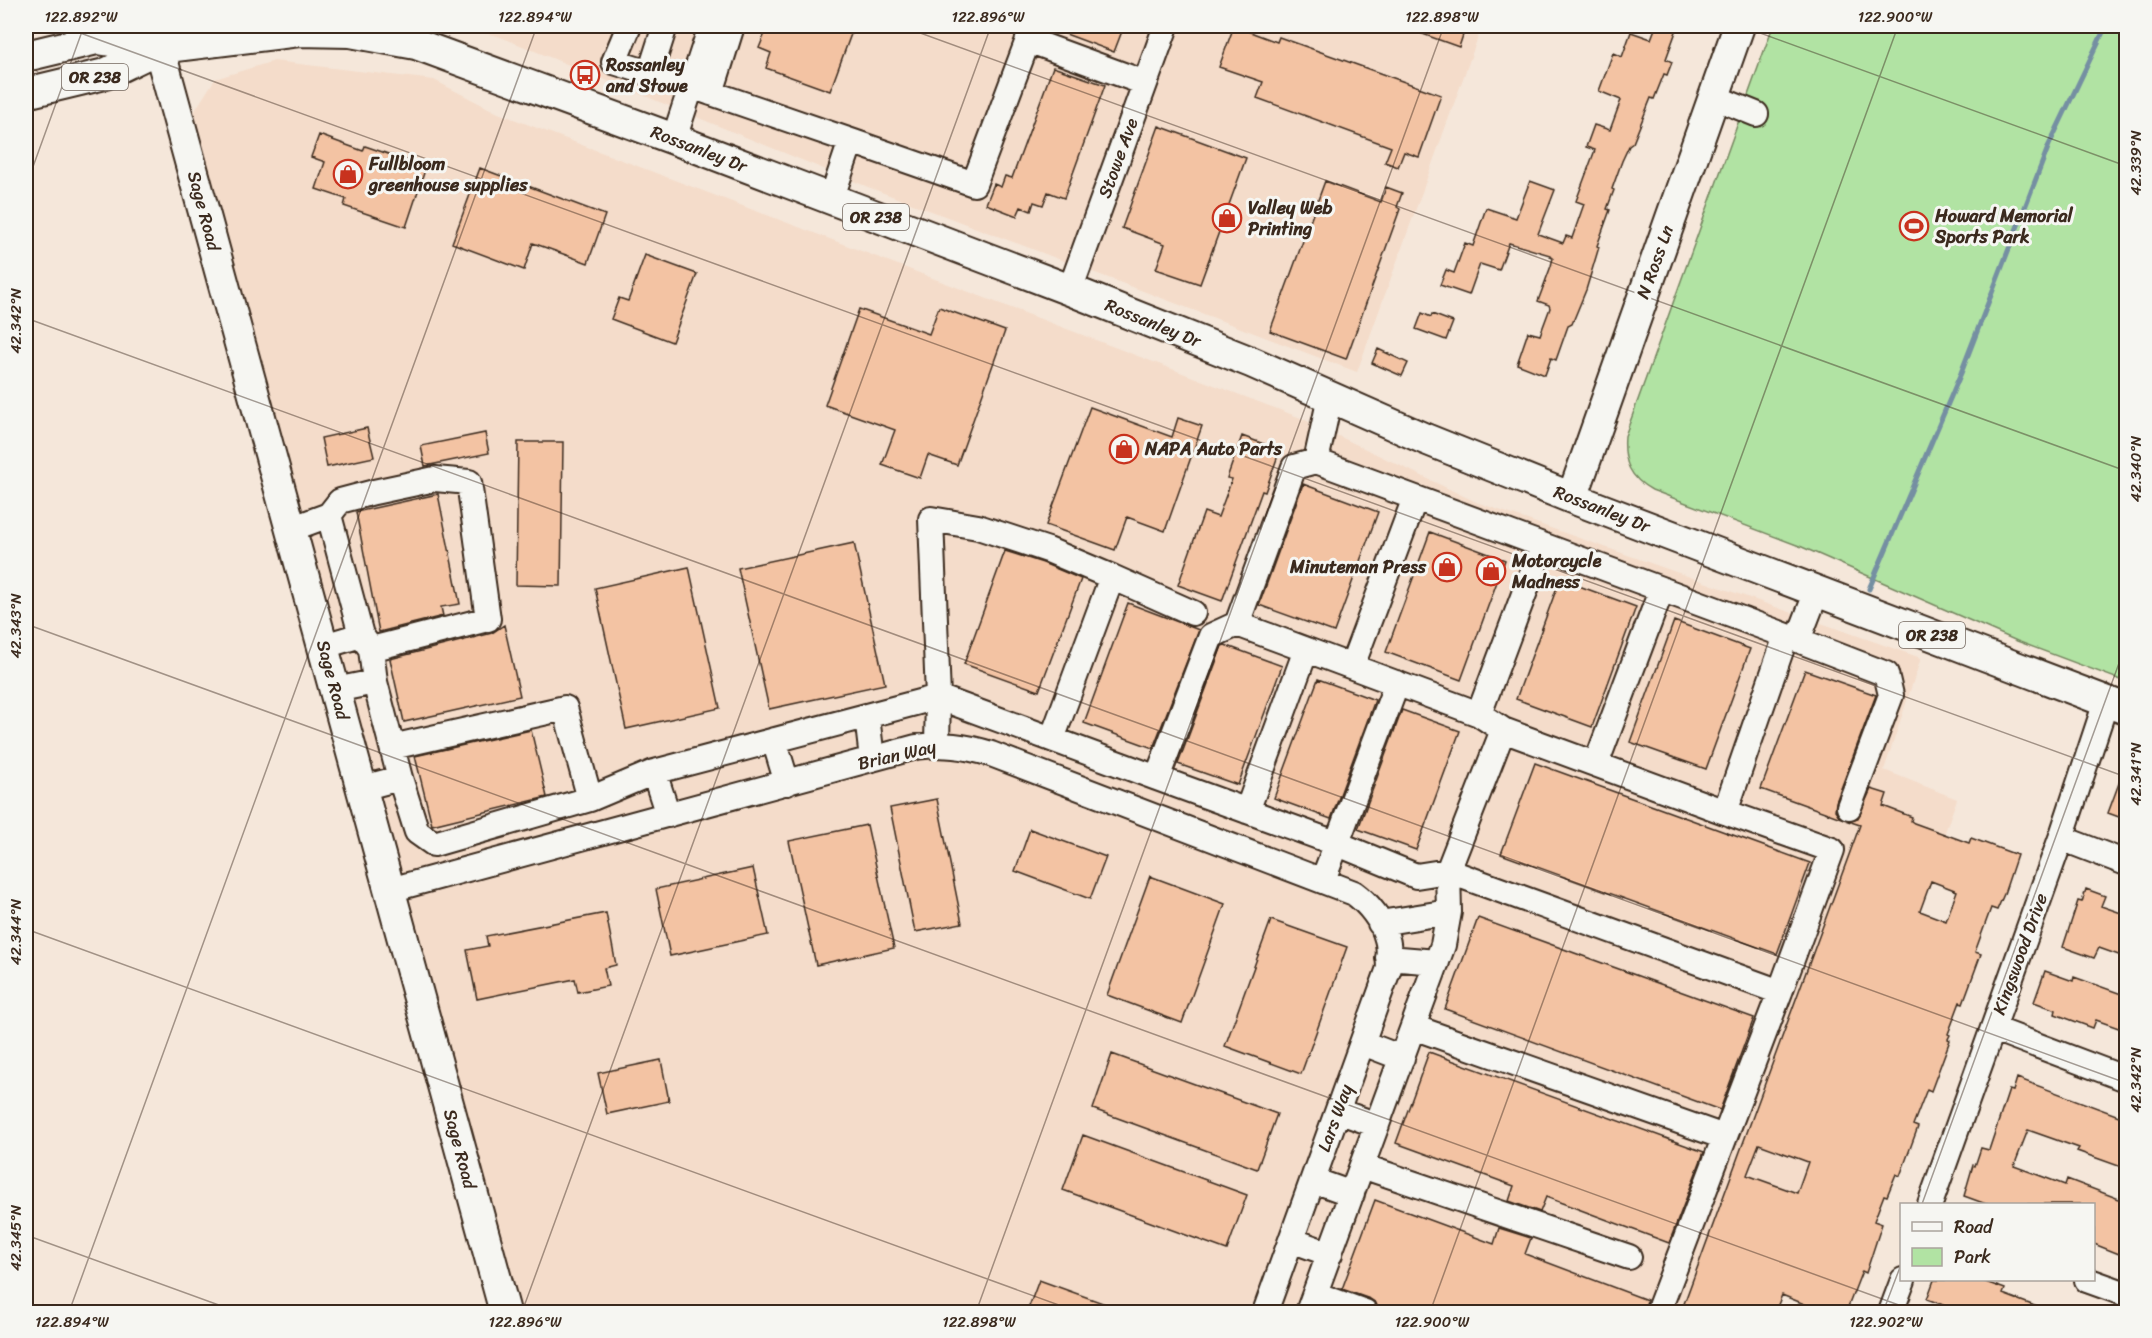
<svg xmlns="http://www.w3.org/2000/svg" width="2152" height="1338" font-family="Sriracha,sans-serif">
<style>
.built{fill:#f4dcca}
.green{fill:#b1e3a3;stroke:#768660;stroke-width:1.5}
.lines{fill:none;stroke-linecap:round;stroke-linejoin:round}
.stream{stroke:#748fa2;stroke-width:5}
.building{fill:#f3c3a3;stroke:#3b2a1e;stroke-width:1.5;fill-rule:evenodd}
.minor-casing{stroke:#3b2a1e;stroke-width:28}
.major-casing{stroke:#3b2a1e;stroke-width:34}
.minor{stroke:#f6f6f2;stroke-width:24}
.major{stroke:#f6f6f2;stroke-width:30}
.ticks{fill:none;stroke:#3b2a1e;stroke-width:1.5;stroke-opacity:0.45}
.labels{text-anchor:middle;stroke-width:6;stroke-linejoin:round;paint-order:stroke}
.shield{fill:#f6f6f2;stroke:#73675e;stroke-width:1.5}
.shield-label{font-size:16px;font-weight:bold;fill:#3b2a1e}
.poi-label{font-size:18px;font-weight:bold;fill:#3b2a1e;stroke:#f6f6f2;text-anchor:start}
.street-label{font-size:18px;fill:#3b2a1e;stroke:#f6f6f2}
.neatline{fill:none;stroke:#3b2a1e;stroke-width:2}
.ticks-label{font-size:15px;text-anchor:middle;fill:#3b2a1e}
</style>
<rect width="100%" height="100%" fill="#f5e7da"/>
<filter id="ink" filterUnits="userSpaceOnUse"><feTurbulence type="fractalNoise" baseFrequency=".0167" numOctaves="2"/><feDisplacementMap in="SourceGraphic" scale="12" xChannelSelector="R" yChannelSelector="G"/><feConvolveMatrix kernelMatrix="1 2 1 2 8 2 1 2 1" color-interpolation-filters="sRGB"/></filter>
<g filter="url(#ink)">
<!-- built -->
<path class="built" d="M448 26H1482L1357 372 868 187 498 36Z
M274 61 434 80 498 113 1301 418 1476 502 1921 658 1884 770 1957 799 1771 1312H520L194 112 215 79Z"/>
<!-- green -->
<path class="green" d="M1773 26H2126V682L2017 641 1802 547 1652 490C1630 478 1623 462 1625 436Z"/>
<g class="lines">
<!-- stream -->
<path class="stream" d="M1869 589 1961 373 2049 145 2106 26"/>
</g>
<!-- building -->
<path class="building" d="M768 26H854L830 91 766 68 771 53 759 48Z
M1047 26H1124L1114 52 1047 27Z
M1234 26 1277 42 1279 37 1441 95 1419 157 1404 152 1398 167 1385 162 1391 147 1257 98 1263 82 1219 67Z
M1404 26H1466L1459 47 1403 27Z
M1656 26H1678L1666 59 1672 62 1667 75 1664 74 1654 99 1651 98 1633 143 1629 146 1622 161 1612 189 1614 190 1607 209 1610 210 1597 246 1599 247 1586 290 1572 324 1568 326 1556 360 1551 358 1545 375 1517 364 1528 332 1540 335 1550 308 1549 305 1538 301 1551 266 1553 258 1550 257V255L1509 243 1499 270 1480 264 1469 295 1440 285 1446 270 1454 273 1465 243 1473 246 1486 208 1516 218 1530 181 1555 190 1538 234 1563 243 1566 236 1572 238 1584 204 1576 201 1595 150 1586 147 1594 125 1610 130 1621 100 1599 91 1613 53 1622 57 1631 32 1651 39Z
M1053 67 1105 85 1064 198 1048 192 1043 205 1034 202 1031 211 1021 207 1017 216 986 204 994 184 1001 187 1005 176 1012 178Z
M1159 126 1246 158 1200 284 1156 269 1165 244 1122 228Z
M319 135 363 151 365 146 426 167 406 227 344 206 346 199 316 189 325 162 311 157Z
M480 168 605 215 588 263 533 243 524 270 452 243Z
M1325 181 1381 202 1386 187 1402 193 1397 207 1400 209 1346 359 1270 331Z
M645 255 697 274 672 342 611 319 619 298 628 301Z
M939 307 1005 331 957 465 928 455 920 478 882 465 895 430 825 405 859 309 929 334Z
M1422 313 1431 317 1432 314 1453 322 1446 340 1416 329Z
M1378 349 1408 363 1402 376 1372 363Z
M1090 407 1172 437 1178 418 1202 426 1165 531 1127 517 1115 550 1046 525Z
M367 428 374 457 327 467 321 438Z
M485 433 489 453 425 466 421 446Z
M1242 436 1280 450 1265 492 1262 491 1222 601 1178 585 1204 512 1218 517 1232 479 1227 478Z
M518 442H563L561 586 516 585Z
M1303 484 1378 512 1334 632 1259 605Z
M438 494 460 604 441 607 443 616 379 632 356 512Z
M1430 532 1505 560 1461 680 1386 652Z
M854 543 885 684 769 709 738 568Z
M1005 551 1043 563 1081 579 1039 691 964 664Z
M689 567 720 708 626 729 595 588Z
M1560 579 1636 607 1592 727 1516 699Z
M1128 603 1199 630 1153 748 1084 723Z
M1674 621 1750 649 1706 769 1630 742Z
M504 625 520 696 404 722 390 659 492 633Z
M1225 645 1282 666 1238 785 1178 764 1222 646Z
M1805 670 1876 695 1836 802 1835 810 1841 818 1761 789Z
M1318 679 1375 700 1331 819 1274 798Z
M1402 710 1460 731 1416 850 1358 829Z
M531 730 547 797 432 825 415 756Z
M1535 763 1810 863 1777 954 1501 854Z
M2125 767 2127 768V820L2108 813Z
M1871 789 1887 794 1883 806 1912 817 1911 821 1914 823 1969 843 1971 838 2017 855 2004 894 1997 910 1991 908 1975 952 1981 954 1963 1003 1960 1002 1948 1034 1950 1035 1948 1039 1950 1040 1931 1091 1927 1089 1913 1125 1918 1127 1900 1176 1896 1174 1887 1196 1884 1195 1874 1221 1882 1224 1866 1273 1862 1271 1846 1312H1812L1814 1308 1782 1295 1775 1312H1681L1860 825 1848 821 1858 818ZM1931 881 1957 891 1946 921 1920 911ZM1759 1144 1808 1162 1797 1193 1747 1175Z
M937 799 962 923 915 932 890 808Z
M867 825 894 948 816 965 789 841Z
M1030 829 1106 857 1090 899 1015 871Z
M753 868 768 935 670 956 656 889Z
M1150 876 1225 904 1182 1023 1107 995Z
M2086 889 2105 896 2101 906 2127 915V958L2099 948 2094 958 2063 947 2078 901 2082 902Z
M606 913 616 965 604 968 608 986 578 992 575 979 477 999 467 950 488 946 486 936Z
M1478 918 1754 1018 1720 1110 1445 1009Z
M1271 920 1347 947 1301 1074 1225 1046Z
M2045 971 2073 981 2074 977 2127 996V1031L2096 1020 2093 1028 2055 1014 2056 1010 2034 1002Z
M1429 1052 1704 1152 1669 1243 1546 1197 1540 1212 1509 1201 1514 1186 1396 1143Z
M1112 1054 1277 1114 1257 1169 1093 1109Z
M661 1060 669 1101 607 1114 598 1073Z
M2017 1078 2127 1119V1169L2077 1151 2079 1148 2028 1130 2014 1166 2065 1185 2067 1179 2127 1202V1244L2123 1243 2119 1254 2094 1244V1204H1986L1964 1196 1973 1165 1975 1166 1981 1148 1989 1150 2009 1090 2013 1091Z
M1083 1135 1247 1195 1227 1250 1063 1190Z
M1375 1200 1494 1244 1499 1228 1531 1238 1525 1254 1647 1300 1644 1312H1379L1376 1303 1370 1299 1342 1289Z
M1039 1280 1125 1311 1124 1312H1027Z
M1934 1280H1980L2005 1289 2003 1294 2048 1311 2047 1312H1962L1927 1299Z"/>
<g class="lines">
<!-- minor casing -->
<g class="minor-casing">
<path id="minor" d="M629 26 614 62 691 86 851 141
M650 73 665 26
M711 93 732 26
M1714 97 1756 114
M674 139 711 26
M831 200 851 141 974 184 1028 40 1145 83
M1070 290 1166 26
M1330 397 1316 461 1798 640 1817 591
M1316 461 1294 467 1237 624 1479 714 1503 730
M329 515 340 501 374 492 435 479 469 482 488 619 371 649
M291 529 329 515 361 635 371 649 375 682 400 778 417 832 434 844 590 799 654 772 938 697 937 744
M1112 577 1193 613
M1237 624 1211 636 1157 778 1338 844 1416 876 1448 871 1449 912 1443 945 1308 1312
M1798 640 1886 674 1891 695 1849 807
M324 646 361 635
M1352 666 1415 498
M335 690 375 682
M1479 714 1542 546
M867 716 872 759
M1052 739 1112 577 1048 550 978 527 931 519 938 697 1157 778
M774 740 787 783
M392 747 565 708 590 799
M1596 764 1661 591
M654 772 668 815
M362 788 400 778
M1247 811 1306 650
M1725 812 1503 730 1448 871 1780 992 1832 850 1725 812 1786 636
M2061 838 2126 863
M1323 880 1397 683
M390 890 916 747C943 743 965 746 991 754L1354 893C1368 903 1383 921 1387 939 1390 948 1388 958 1389 968L1265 1312
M1380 923 1449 912
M1388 958 1437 962
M1413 1027 1724 1137
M1994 1029 2126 1079
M1363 1043 1402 1058
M1338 1111 1377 1125
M1362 1166 1629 1257
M1313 1180 1352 1194
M1930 1204 2061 838 2106 702
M1291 1240 1330 1254
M2087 1280 2126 1294
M1315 1294 1365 1312
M1658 1312 1780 992
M1891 1312 1903 1280"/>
</g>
<!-- major casing -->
<g class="major-casing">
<path id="major" d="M153 26 505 1312
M26 56 97 39 159 48 299 31 350 32 416 44 674 139 1070 290 1251 362 1423 438 1572 498 2126 709
M26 93 105 74 159 48
M1572 498 1739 26"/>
</g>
<!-- minor -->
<use href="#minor" class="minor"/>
<!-- major -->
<use href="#major" class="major"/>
</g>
</g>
<!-- ticks -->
<path class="ticks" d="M61 26 2126 777M901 26 2126 471M1741 26 2126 166M26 186 84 26M26 318 2126 1083M26 624 1918 1312M26 929 1078 1312M1922 1204 2126 644M26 1235 238 1312M69 1312 537 26M522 1312 991 26M976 1312 1444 26M1430 1312 1898 26M1883 1312 1902 1262"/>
<!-- icons -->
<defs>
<g id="bus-ring" transform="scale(1.5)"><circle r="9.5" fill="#f6f6f2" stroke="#c8321e" stroke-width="1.5"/><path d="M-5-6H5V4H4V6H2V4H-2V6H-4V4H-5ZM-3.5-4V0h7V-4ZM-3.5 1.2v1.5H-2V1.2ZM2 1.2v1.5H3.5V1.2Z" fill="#c8321e"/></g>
<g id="shop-ring" transform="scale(1.5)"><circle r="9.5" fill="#f6f6f2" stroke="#c8321e" stroke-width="1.5"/><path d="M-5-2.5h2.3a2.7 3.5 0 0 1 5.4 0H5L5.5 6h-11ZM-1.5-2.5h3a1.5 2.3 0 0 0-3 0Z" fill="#c8321e"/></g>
<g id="stadium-ring" transform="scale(1.5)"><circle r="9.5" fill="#f6f6f2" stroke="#c8321e" stroke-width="1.5"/><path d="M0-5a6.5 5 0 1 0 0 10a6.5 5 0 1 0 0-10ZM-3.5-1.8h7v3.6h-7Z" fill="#c8321e"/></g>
</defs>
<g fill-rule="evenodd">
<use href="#bus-ring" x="585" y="75"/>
<use href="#shop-ring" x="348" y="174"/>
<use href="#shop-ring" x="1227" y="218"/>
<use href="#stadium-ring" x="1914" y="226"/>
<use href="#shop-ring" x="1124" y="449"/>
<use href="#shop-ring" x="1447" y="567"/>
<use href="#shop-ring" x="1491" y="571"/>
</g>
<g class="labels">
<!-- shield labels -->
<g class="shield">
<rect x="62" y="64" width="66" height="26" rx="4.5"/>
<rect x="843" y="204" width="66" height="26" rx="4.5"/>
<rect x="1899" y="622" width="66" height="26" rx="4.5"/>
</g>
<g class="shield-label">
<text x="95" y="83">OR 238</text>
<text x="876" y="223">OR 238</text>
<text x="1932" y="641">OR 238</text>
</g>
<!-- poi labels -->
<g class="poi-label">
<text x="606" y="71">Rossanley<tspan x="606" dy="21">and Stowe</tspan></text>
<text x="369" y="170">Fullbloom<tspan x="369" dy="21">greenhouse supplies</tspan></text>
<text x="1248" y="214">Valley Web<tspan x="1248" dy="21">Printing</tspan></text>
<text x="1935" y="222">Howard Memorial<tspan x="1935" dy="21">Sports Park</tspan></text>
<text x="1145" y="455">NAPA Auto Parts</text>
<text x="1512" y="567">Motorcycle<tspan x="1512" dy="21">Madness</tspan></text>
<text x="1426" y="573" text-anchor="end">Minuteman Press</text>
</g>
<!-- street labels -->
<g class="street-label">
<text transform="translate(699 149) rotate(21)" y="6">Rossanley Dr</text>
<text transform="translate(1118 158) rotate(-70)" y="6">Stowe Ave</text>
<text transform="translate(204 211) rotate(75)" y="6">Sage Road</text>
<text transform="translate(1655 262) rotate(-70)" y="6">N Ross Ln</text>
<text transform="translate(1153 323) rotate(22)" y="6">Rossanley Dr</text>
<text transform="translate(1602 509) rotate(21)" y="6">Rossanley Dr</text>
<text transform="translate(333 680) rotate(75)" y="6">Sage Road</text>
<text transform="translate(897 755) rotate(-13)" y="6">Brian Way</text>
<text transform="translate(2020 954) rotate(-70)" y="6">Kingswood Drive</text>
<text transform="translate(1335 1118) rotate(-70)" y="6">Lars Way</text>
<text transform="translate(460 1149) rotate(75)" y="6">Sage Road</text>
</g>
</g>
<!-- margin -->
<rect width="2152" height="1338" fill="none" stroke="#f6f6f2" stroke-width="66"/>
<!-- legend -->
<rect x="1900" y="1203" width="195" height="78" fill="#f6f6f2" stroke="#aba49d" stroke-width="1.5"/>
<rect x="1912" y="1222" width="30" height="9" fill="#f6f6f2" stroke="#aba49d" stroke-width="1.5"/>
<text x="1954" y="1233" font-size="18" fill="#3b2a1e">Road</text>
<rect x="1912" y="1248" width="30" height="18" fill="#b1e3a3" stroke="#aba49d" stroke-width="1.5"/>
<text x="1954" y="1263" font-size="18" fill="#3b2a1e">Park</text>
<rect x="33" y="33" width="2086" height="1272" class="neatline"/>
<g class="ticks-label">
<text x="81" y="22">122.892°W</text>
<text x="535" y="22">122.894°W</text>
<text x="988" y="22">122.896°W</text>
<text x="1442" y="22">122.898°W</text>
<text x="1895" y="22">122.900°W</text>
<text transform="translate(2136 163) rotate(-90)" y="5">42.339°N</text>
<text transform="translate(16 321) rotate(-90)" y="5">42.342°N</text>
<text transform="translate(2136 469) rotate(-90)" y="5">42.340°N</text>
<text transform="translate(16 626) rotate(-90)" y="5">42.343°N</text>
<text transform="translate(2136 774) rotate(-90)" y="5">42.341°N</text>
<text transform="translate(16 932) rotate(-90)" y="5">42.344°N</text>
<text transform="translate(2136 1080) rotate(-90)" y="5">42.342°N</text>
<text transform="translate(16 1238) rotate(-90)" y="5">42.345°N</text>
<text x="72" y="1327">122.894°W</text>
<text x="525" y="1327">122.896°W</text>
<text x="979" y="1327">122.898°W</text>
<text x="1432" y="1327">122.900°W</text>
<text x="1886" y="1327">122.902°W</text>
</g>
</svg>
